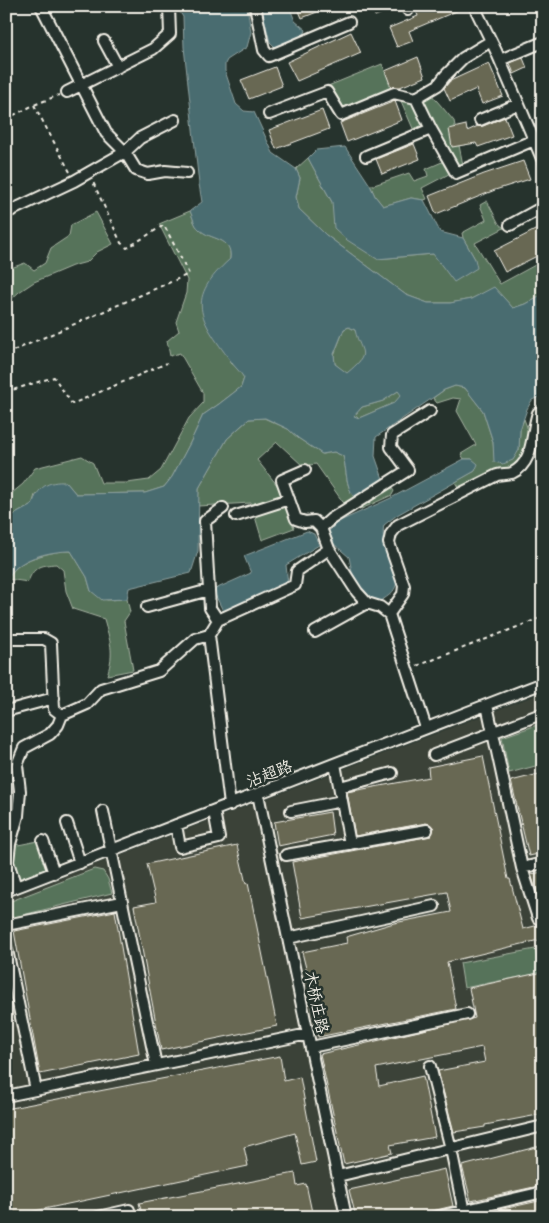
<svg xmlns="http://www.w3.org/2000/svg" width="549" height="1223" font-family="'Architects Daughter','LXGW WenKai TC',sans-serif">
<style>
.built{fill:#3a4338}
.green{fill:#56735a;stroke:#a5b2a1}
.water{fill:#4a6c70;stroke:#8ea1a0;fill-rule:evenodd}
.building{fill:#676752;stroke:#f4f1e8}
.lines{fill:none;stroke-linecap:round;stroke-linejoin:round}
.minor-casing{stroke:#f4f1e8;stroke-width:14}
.path{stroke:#f4f1e8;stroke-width:2;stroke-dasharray:4 4;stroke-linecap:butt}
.minor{stroke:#26332d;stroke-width:10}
.labels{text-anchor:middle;stroke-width:5;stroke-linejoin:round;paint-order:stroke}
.street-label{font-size:16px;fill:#f4f1e8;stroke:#26332d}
</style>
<rect width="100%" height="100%" fill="#26332d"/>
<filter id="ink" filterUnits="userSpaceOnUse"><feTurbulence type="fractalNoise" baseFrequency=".02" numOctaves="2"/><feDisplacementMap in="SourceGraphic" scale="10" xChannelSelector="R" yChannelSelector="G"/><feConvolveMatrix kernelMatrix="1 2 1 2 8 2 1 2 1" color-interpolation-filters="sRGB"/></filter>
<g filter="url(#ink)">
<!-- built -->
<path class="built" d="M543 692V1217H6V899Z"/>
<!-- green -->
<path class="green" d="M382 64 393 89 343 108 328 86Z
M431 94 454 121 463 165 447 175 422 188 427 199 424 200 411 198 383 206 375 196 370 185H374L409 173 414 181 428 176 426 169 442 162 430 136 418 140 401 101 410 103Z
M308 158 332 202 377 259 433 254 475 259 463 238 462 233 486 220 480 205 487 201 499 224 504 228 475 243 500 284 537 264 543 272V303L541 295 525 304 513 308 494 288 471 299 450 303H428L406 295 326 235 299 209 296 197 300 178 296 169Z
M190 211C193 217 194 225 199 229 211 241 233 236 230 259L220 269 231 363 240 370 244 378 241 387 219 404 203 415 190 443 172 477 164 487 145 493 76 494 66 482 35 495 32 505 6 519V498L23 484 35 468 82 456 93 463 101 483H127L149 480 161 470 189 418 203 403V393L180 353 170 356 167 341 179 331 176 322 186 293 187 280 159 224Z
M96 212 113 244 97 252 87 262 72 266 34 282 19 292 6 304V267L8 269 25 263 34 270 45 263 51 248 69 236 71 225Z
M349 327 355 330C357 336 362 343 363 350 365 360 354 367 347 374L335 364 334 355 344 329Z
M455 386 465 388 483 411 493 442 495 462 519 450 520 430 524 419 527 427 526 443 517 464 507 469 487 474 459 489 455 482 475 471 472 459H464L461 454 476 445 457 411 461 399 453 398 437 403 433 398 444 390Z
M398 391 402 395 394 403 359 418 354 416 362 407 383 401Z
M264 418 288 429 298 438 322 454 334 452 343 456C347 470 345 485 354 497L383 479 391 487 394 491 392 495 359 510 354 497 345 505 316 464 303 466 277 442 257 460 277 485 294 528 262 540 251 503 198 506 199 488 227 439 249 419Z
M61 551H71L87 577 91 591 107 600 127 599 130 612 124 621 133 670 107 675C115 652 110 641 104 619L73 609 66 591 63 570 56 564C41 565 33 567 28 582L8 579C17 559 42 555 61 551Z
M543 723V764L509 773 502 737Z
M6 832 18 845 38 841 47 869 6 883Z
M94 869 103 871 108 879 112 893 6 919V903Z
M535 949 540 973 464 988 460 963Z"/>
<!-- water -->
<path class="water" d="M176 6H247L251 32 247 47 227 60 225 64V71L236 104 244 111 254 112 273 153 296 169 300 178 296 197 299 209 326 235 406 295 428 303H450L471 299 494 287 513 308 525 304 541 295 543 303V395L532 400 527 409 520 430 519 450 513 460 503 464 494 462 493 442 483 411 465 388 455 386 444 390 376 437 375 456 383 479 354 497C345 485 347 470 343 456L334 452 322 454 298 438 288 429 265 418 249 419 241 426 227 439 199 488 198 551 191 573 129 588 127 599 102 600 91 591 87 577 71 551C52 551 23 557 11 573 9 576 8 581 6 584V519L32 505C38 487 47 481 66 482L76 494 145 493 164 487 172 477 190 443 203 415 219 404 241 387 244 378C240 371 234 367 230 360 199 318 185 299 230 259 233 236 210 241 199 229 194 225 193 217 190 211L202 202 199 184 184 47 183 17ZM349 327 355 330C361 355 372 352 347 373L335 364 334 354 344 329ZM398 391 401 395 394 403 359 418 354 416 362 407 383 401Z
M261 6H289L295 21 306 30 303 38 276 48 270 42Z
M345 147 370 185 375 196 383 206 411 198 424 200 440 232 463 238 475 259 477 268 454 282 433 254 377 259 347 240 334 228 332 202 308 158 316 150Z
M464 459H472L478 464 475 471 397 515 384 525C377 557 419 581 380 601L370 598 360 586 352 572 349 557 334 544 328 532 338 522 391 498Z
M307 531 314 534 319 545 286 565 288 584 238 607 223 611 213 590 251 573 244 556Z"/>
<!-- building -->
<path class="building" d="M297 6H315L317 12 302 18Z
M371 6H399V7L375 16Z
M414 6H466V7L409 31 413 41 397 47 389 28 418 16Z
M351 32 361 53 297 81 287 62Z
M418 57 425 77 400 87H391L385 71Z
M523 58 527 68 514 74 510 63Z
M489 63 503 96 482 104 476 89 450 101 444 88 450 81Z
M275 67 282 86 249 99 241 80Z
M395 101 402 120 347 142 340 123Z
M322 110 329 129 276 149 269 130Z
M505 117 512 135 478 147 476 143 452 147 449 129 466 125 467 131 478 126H483Z
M414 144 420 159 382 174 376 159Z
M523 161 530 179 495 190 436 214 429 196 484 174Z
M543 226V253L505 272 494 251Z
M483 756 508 879H510L523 929 543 924V939L447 962 456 1009 318 1037 312 1006 315 1005 302 952 347 943 346 937 394 923 451 912 447 892 302 918 292 862 431 836 434 828 430 824 426 823 355 836 347 792 429 777 428 767Z
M543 773V853L529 856 511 781Z
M330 812 333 835 278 846 274 822Z
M237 845 246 884 248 883 277 1026 161 1050 134 906 156 902 147 864Z
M543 872V908H542L531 874Z
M115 911 139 1054 40 1074 14 931Z
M543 972V1114L485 1125V1127L454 1132 438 1071 485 1062 482 1047 376 1068 379 1086 423 1076 435 1137 390 1145 392 1153 344 1164 320 1054 475 1018 469 988Z
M280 1056 284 1081 300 1077 316 1162 302 1165 295 1133 244 1147 248 1166 6 1217V1109Z
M540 1146 543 1159V1185L471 1201 462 1166Z
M445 1169 453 1206 407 1217H356L349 1190Z
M295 1173 297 1186 306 1184 313 1217H143L139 1203Z
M543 1200V1217H481V1214Z"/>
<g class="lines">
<!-- minor casing -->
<g class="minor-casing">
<path id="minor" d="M41 6 106 133 125 152 136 170 148 174 165 171 187 173
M255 6 264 50 269 56 349 22
M406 6 408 10
M474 6 496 51 543 161
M104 41 118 67
M500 60 543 42
M67 92 153 49 170 34 169 6
M416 98 431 129 456 173 534 140
M269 114 327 92 341 115 394 93 416 98 438 85 445 76 463 58 491 41
M480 120 518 104
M366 156 431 129
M6 213 74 181 125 152 140 138 175 120
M510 225 543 207
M305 470 282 480 296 519 305 522 314 521 321 528
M236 516 289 499
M147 607 209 590
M389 614 403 594 404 586 389 543 391 534 398 525 497 475C501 474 508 474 512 473 535 462 531 432 538 413L543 410
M218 620 210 608 205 521 223 508
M315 632 367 603
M209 635 230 805
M6 639H44L51 643 54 709 62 715
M487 705 522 868 538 918 543 916
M6 711 54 698
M426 728 389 614 380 607 367 603 357 592 329 549 321 528 331 519 408 470 391 447 392 435 430 411
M434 755 541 714
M335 764 350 844
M340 787 392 773
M258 794 346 1217
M103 811 156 1065
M291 811 342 801
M67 823 80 863
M176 825 180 847 219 838 214 811
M43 841 54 873
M286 855 427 830
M522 868 543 863
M16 887 8 862 10 844 18 816 20 791 17 765 24 748 50 734 58 725 62 715 87 704 101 689 159 671 195 639 209 635 218 620 295 585 297 571 329 549
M6 891 543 683
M6 925 122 902
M288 938 434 906
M6 945 36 1090
M311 1047 467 1014
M430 1066 451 1149 465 1217
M6 1096 308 1034
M338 1176 543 1126
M98 1217 129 1210
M437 1217 543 1192"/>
</g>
<!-- path -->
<path class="path" d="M34 105 70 172
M6 119 34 105 59 95
M6 354 189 274 164 225 127 248 121 243 93 182
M6 392 54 377 72 404 167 363
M417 666 543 617"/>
<!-- minor -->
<use href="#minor" class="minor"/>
</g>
</g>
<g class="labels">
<!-- street labels -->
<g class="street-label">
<text transform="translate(269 773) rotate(-21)" y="6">沾超路</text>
<text transform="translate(317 1002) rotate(78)" y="6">木桥庄路</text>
</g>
</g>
<!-- margin -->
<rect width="549" height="1223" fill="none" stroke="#26332d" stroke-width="25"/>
<rect x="12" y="12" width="524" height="1198" fill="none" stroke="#f4f1e8" stroke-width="2" filter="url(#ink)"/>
</svg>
